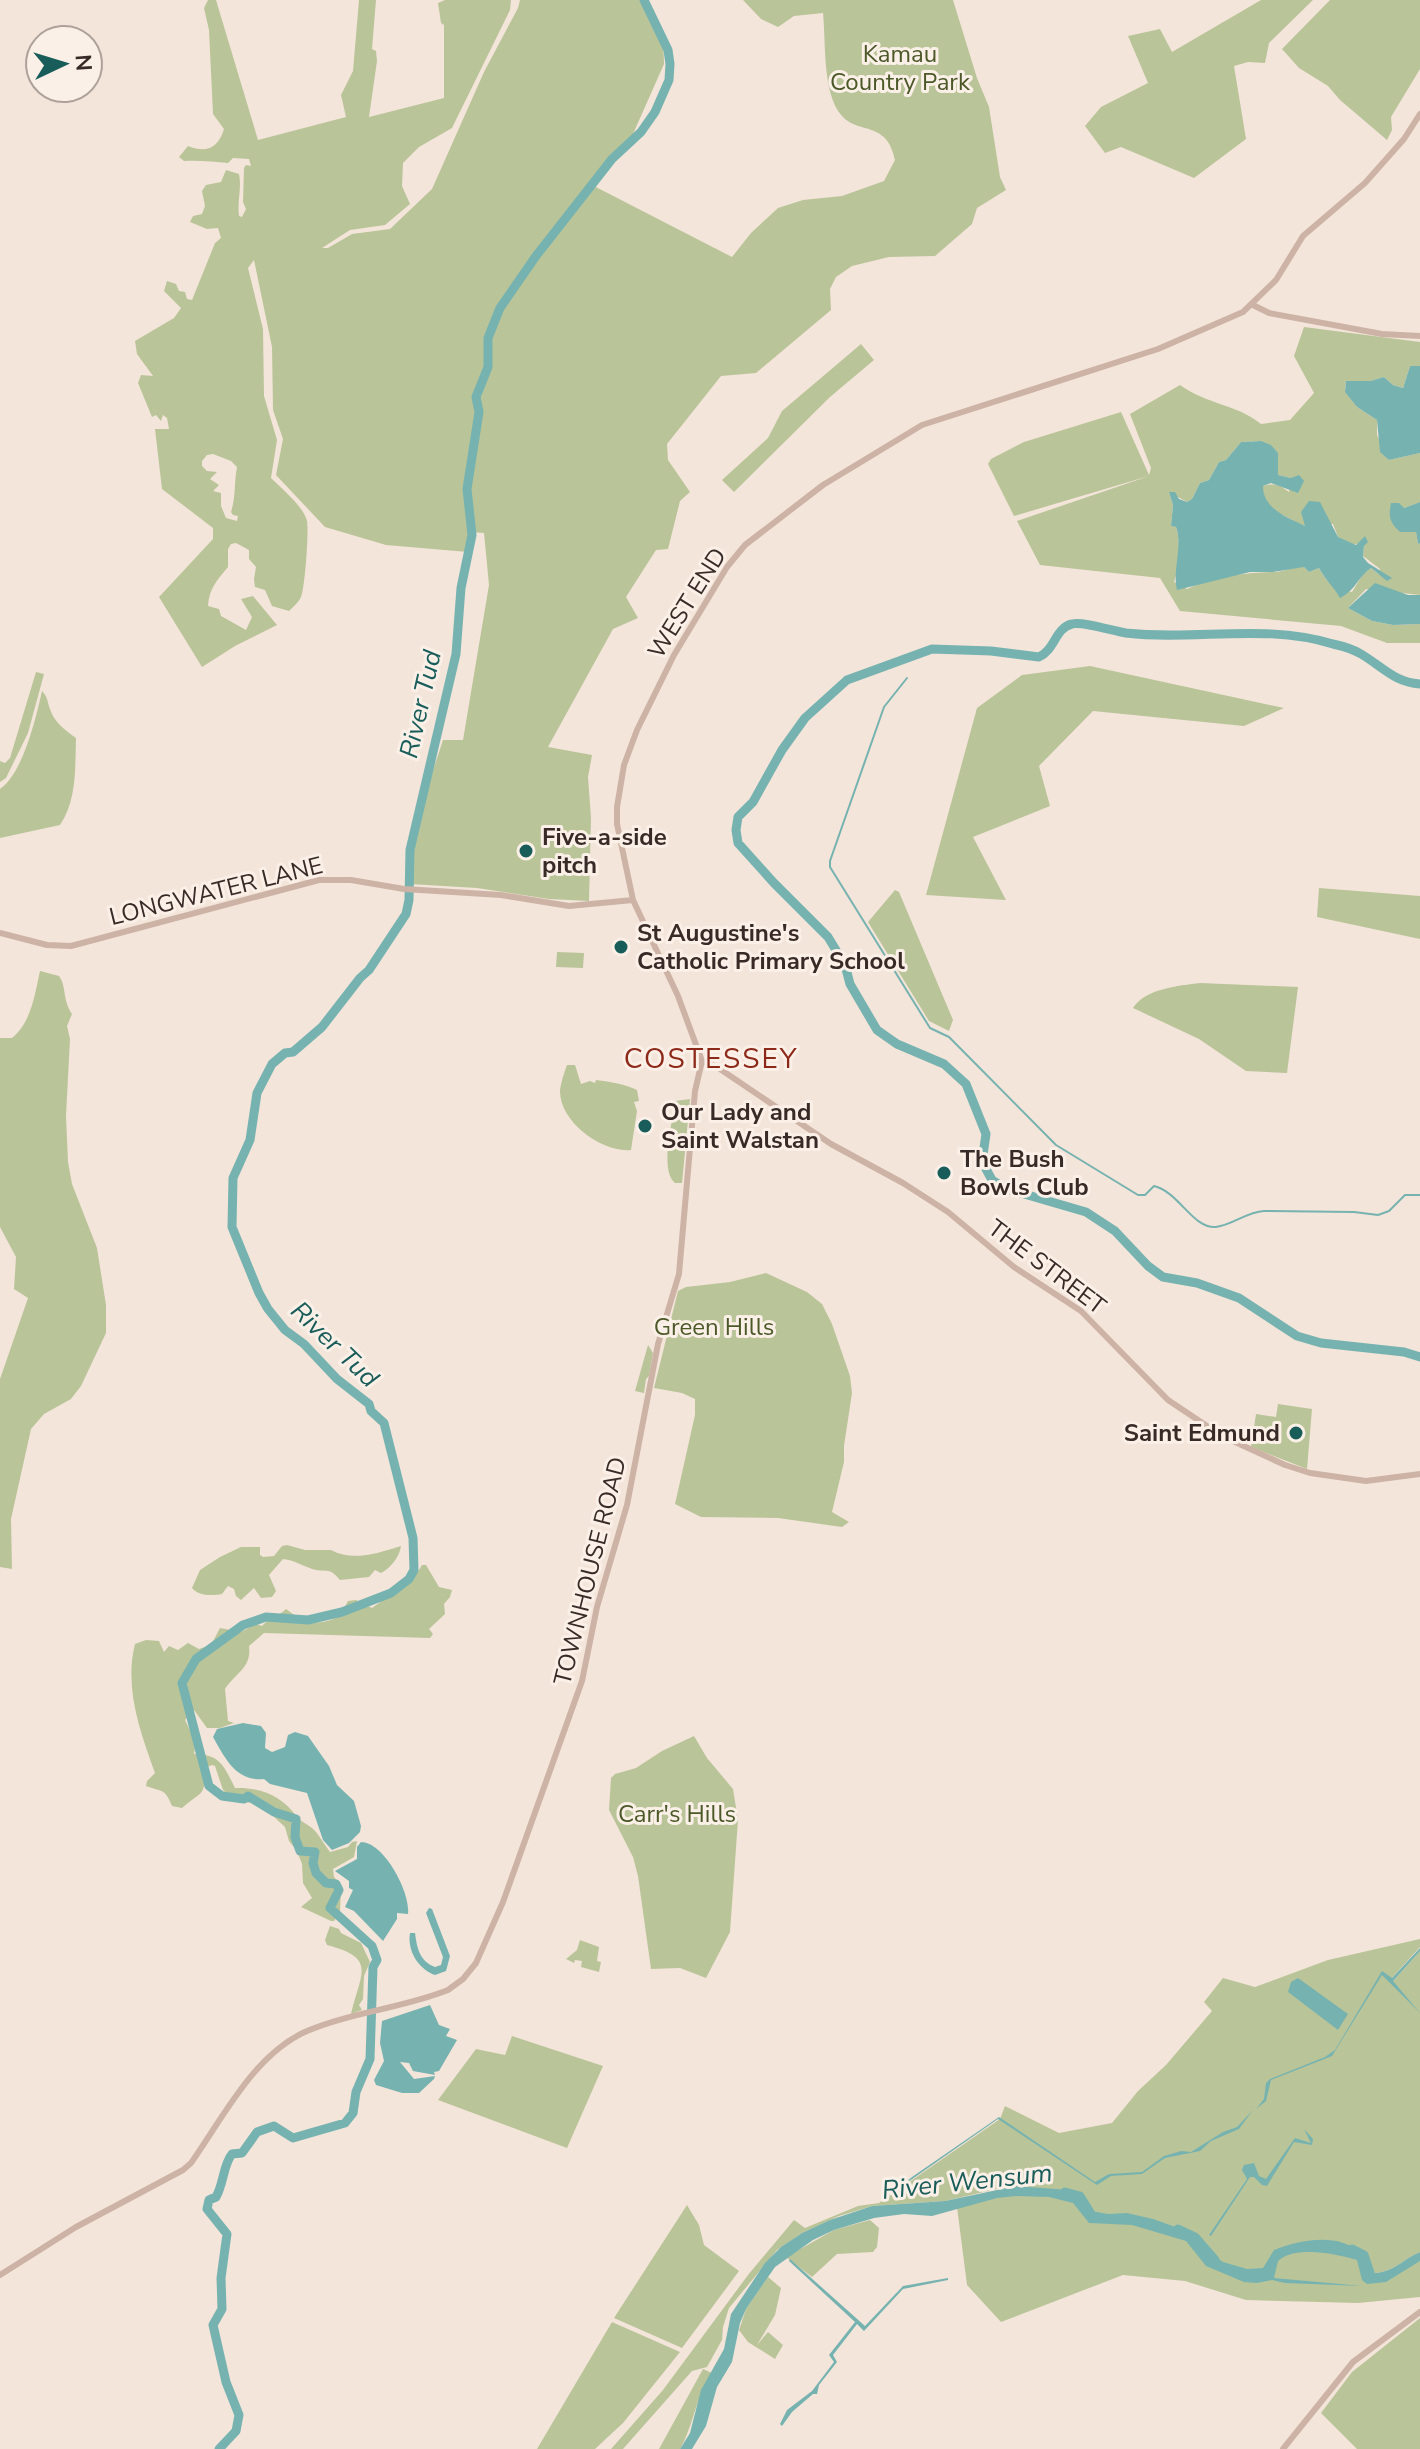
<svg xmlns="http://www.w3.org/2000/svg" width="1420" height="2449" font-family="'Nunito Sans',sans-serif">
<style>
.green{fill:#bac499;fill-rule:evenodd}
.water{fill:#76b3b0}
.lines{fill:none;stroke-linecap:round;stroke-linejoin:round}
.stream{stroke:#76b3b0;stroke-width:2}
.river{stroke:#76b3b0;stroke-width:9}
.minor{stroke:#cdb3a5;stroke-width:6}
.poi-dot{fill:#195d5b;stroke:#fbf0e7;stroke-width:3}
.labels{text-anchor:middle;stroke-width:6;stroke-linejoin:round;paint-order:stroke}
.park-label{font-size:24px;fill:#4b5828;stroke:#fbf0e7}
.street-label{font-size:24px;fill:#382a27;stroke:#fbf0e7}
.poi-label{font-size:24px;font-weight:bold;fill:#382a27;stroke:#fbf0e7;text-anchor:start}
.water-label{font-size:26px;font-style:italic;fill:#195d5b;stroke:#fbf0e7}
.quarter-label{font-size:28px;letter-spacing:2px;fill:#8d2919;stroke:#fbf0e7}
</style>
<rect width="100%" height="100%" fill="#f4e5da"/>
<!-- green -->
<path class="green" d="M208 0H216L258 140 346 117 341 95 353 71 359 0H376L372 49 376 51 377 61 369 117 444 98V25L441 23 438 3 445 0H511L510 10 452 128 419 147 403 163 402 186 410 204 385 225 350 230 322 248H328L352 234 390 229 432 189 484 72 518 8 520 0H647L663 34 664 64 633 134 590 184 732 257 751 233 778 208 803 200 842 196 884 181 895 160C887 120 859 135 842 116 822 94 826 42 823 13L794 16 778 27 761 19 743 0H953L977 78 989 107 1000 177 1006 190 977 208 972 224 935 256 889 257 852 266 836 277 830 289 831 310 756 373 721 376 667 444 668 460 690 492 680 501 668 549 656 550 626 597 638 618 613 629 548 747 592 755 588 777 591 818 589 901 549 899 477 888 410 884C408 835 428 787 443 740H463L489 585 484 533 470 532 468 552 386 545 325 527 276 475 283 439 273 410 272 347 254 260 248 268 263 329 264 396 277 440 271 478C281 488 304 507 307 521 309 530 305 588 301 597 299 602 294 606 289 611L272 606 265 590 255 587 254 579 256 567 249 559V550L236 543 231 544 228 549V567C217 580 209 589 208 606L219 609 221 616 246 630 252 617 241 599 253 596 277 625 235 646 202 667 159 597 213 539V528L162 489 155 429H169L167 418 163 415 161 421 156 415 152 417 138 383 141 375 153 376 137 354 135 341 174 318 181 308 164 291 167 281 176 284 179 291 185 292 187 299 192 300 215 243 221 238 218 228 207 229 190 222 193 216 202 214 205 206 202 191 206 185 221 182 226 170 239 174C242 188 237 201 239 216L242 217 246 209 243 202 244 168 246 165 251 166 249 159 233 158 228 163C214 162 200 160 184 161L179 157 188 146C206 153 218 149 224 129L213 114 209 30 204 8ZM213 454 231 461 237 467C234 482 236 497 231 512L233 515 238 516 237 521 226 518 221 506V493L213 491 219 485 210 479 217 472 207 471 202 466V461L207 455Z
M1261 0H1313L1269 43 1265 63 1248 62 1234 66 1246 139 1194 178 1121 147 1105 153 1085 126 1101 107 1148 83 1128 36 1160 29 1172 52Z
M1330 0H1420V69L1391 117 1392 130 1387 140 1340 100 1328 86 1299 68 1282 49Z
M1304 327 1420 342V366H1410L1403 388 1393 385 1384 377 1370 381H1346L1345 391 1357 407 1377 420V435L1389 460 1420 453V502L1404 508 1416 532 1418 544 1420 543V595L1366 589 1348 608 1372 621 1393 625 1420 624V643H1387L1341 626 1180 611 1160 578 1040 565 1017 521 1149 476 1014 516 988 464 991 459 1024 442 1121 412 1149 475 1151 468 1130 414 1180 385C1208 405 1234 403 1261 424L1290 420 1314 393 1294 356ZM1261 441 1278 453V475L1291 478 1289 492C1279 484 1274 483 1262 486L1263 498 1270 508 1296 522 1307 527 1333 524 1338 537 1352 545 1360 543 1365 537 1363 556 1380 569 1378 574 1371 568 1363 574 1352 592C1335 588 1327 584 1319 568L1309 572 1304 567C1293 566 1284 572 1273 572 1244 573 1214 576 1187 589L1174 582C1179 568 1181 540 1176 527L1171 526 1173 505 1169 492 1187 502 1192 499 1200 483 1209 480 1219 462 1226 460 1241 442Z
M861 344 874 360 830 397 734 492 722 480 768 438 782 411Z
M1090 666 1284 708 1244 726 1093 711 1039 766 1050 806 973 837 1006 900 926 895 977 708 1022 675Z
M36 672 44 674 28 733 6 778 0 782V761L5 763 10 758Z
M42 691C48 697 47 701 50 709 54 722 65 730 76 738 75 768 77 800 60 825L0 838V789C23 773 36 718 42 691Z
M1319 888 1420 896V939L1317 917Z
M895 890 899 892 953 1020 949 1031 929 1021 868 922Z
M557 952 584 953 583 968 556 967Z
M40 971 59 976C67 987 62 999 72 1014L67 1026 70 1039 66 1116 68 1162 72 1184 97 1248 106 1305V1333L81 1386 71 1399 44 1414 31 1429 11 1519 12 1569 0 1567V1379L28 1298 14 1289 16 1257 0 1227V1038H12C31 1023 35 994 40 971Z
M1200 983 1298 987 1287 1073 1246 1071 1199 1039 1133 1008C1146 988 1179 986 1200 983Z
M567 1065H575L581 1084 590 1081 595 1083 596 1080C611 1082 625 1084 637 1090L639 1101 634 1102 637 1111 631 1150C602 1153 559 1122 560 1090 561 1082 564 1073 567 1065Z
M690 1099 682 1183H675C659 1170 673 1121 675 1101Z
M766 1273 807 1292 822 1304 832 1324 850 1376 852 1393 844 1446V1462L832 1512 849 1522 842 1527 778 1518 701 1517 675 1504 695 1415V1399L682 1393 654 1388 678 1291 686 1287 730 1282Z
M648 1345 653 1353 649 1376 646 1379 644 1393 635 1391Z
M1278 1404 1312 1409 1307 1469 1251 1447 1256 1414 1276 1417Z
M287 1545 305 1550H331C353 1562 378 1553 401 1546 400 1556 390 1569 381 1573L375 1570 369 1577 340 1580C330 1568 329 1572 316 1570 306 1568 295 1560 283 1559L269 1575 276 1591 272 1597 261 1598 254 1588 241 1600 236 1596 234 1589 228 1586 222 1594C212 1596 198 1596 192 1588L200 1570 220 1557 241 1547H260V1555L263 1557 274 1556 282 1546Z
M422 1565H426L439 1587 452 1590 450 1597 444 1604 445 1614 429 1629 433 1634 430 1638 264 1633 249 1646C252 1668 235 1673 225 1689L228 1721 234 1723 220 1728H207L194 1710 185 1720 196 1743 194 1754C220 1754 224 1766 235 1788 261 1787 282 1796 297 1817 302 1823 312 1826 316 1832 321 1839 325 1845 330 1852L348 1847 352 1842 357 1841 354 1857 333 1869 334 1877 341 1885 340 1912 334 1921H331L301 1907 312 1898 303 1883 302 1864 297 1851 289 1841 285 1827 272 1815 264 1802 238 1803 223 1790 215 1766 212 1765 207 1767C203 1799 204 1789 182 1808L172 1806C165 1788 162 1792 146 1786L147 1781 155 1773C140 1732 124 1687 135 1644L146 1640 159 1641 164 1652 169 1646 178 1650 188 1643 199 1649 211 1645 220 1628 241 1632 256 1624 262 1626C269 1618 278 1617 286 1609 304 1623 318 1627 340 1616L348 1601 356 1600 372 1608C391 1594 410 1587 422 1565Z
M694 1736 707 1758 733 1789 738 1820 730 1932 706 1978 680 1968 651 1969 638 1876 633 1857 609 1810 611 1778 615 1774 636 1768 662 1751Z
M330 1926 339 1929 341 1933 361 1943 370 1962 364 1976 363 1999 359 2005 362 2010 351 2014C361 1972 377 1958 327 1945L325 1940Z
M1420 1939V1947L1389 1981H1393L1420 1951V2252C1403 2259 1394 2272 1375 2273L1369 2268 1372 2277 1420 2261V2297L1358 2303 1246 2300 1185 2281 1123 2275 1001 2322 967 2285 957 2207 1001 2188 945 2201 872 2206 839 2216 802 2233 777 2250 729 2308 723 2327 722 2340 707 2367 692 2371 623 2449H611L663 2390 748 2275 794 2220 805 2228 858 2206 879 2203 1000 2119 1005 2106 1059 2133 1112 2123 1138 2091 1166 2065 1212 2011 1204 2002 1223 1978 1255 1987 1328 1960Z
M580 1940 599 1947 597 1961 601 1962 599 1972 581 1967 582 1961 575 1960 574 1963 566 1959 577 1950Z
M512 2036 603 2066 567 2148 438 2100 476 2049 505 2055Z
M687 2205 699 2225 704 2245 739 2271 682 2348 614 2318Z
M870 2220 879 2228 877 2247 873 2252 837 2254 812 2277 786 2257 834 2230Z
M768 2277 781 2288 775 2315 757 2345 768 2332 783 2345 775 2359 748 2342 739 2330 746 2309Z
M1420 2318V2449H1357L1321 2413 1352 2372Z
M612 2322 680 2352 623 2423 595 2449H537Z
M703 2369 712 2373C696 2395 694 2425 680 2449H659Z"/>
<!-- water -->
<path class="water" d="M1410 366H1420V453L1389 460 1380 452 1377 420 1357 407 1345 392 1346 381H1370L1384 377 1393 385 1403 388Z
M1261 441 1271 445 1278 453V475L1291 478 1299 475 1304 481 1298 493 1271 483 1263 486C1263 509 1287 517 1305 526L1301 512 1309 501 1320 502 1338 537 1356 545 1365 536 1368 542 1364 546 1363 557 1368 563 1392 578 1387 581 1371 568C1357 578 1356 590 1340 598 1334 587 1325 580 1319 568L1309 572 1304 567 1273 572H1250L1177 590C1172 573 1183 545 1176 527L1171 526 1173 505 1169 492H1175L1179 499 1187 502 1192 499 1200 483 1209 480 1219 462 1226 460 1241 442Z
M1420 502V543L1418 544 1416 532H1400C1390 523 1388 517 1391 503H1399L1404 508Z
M1375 583 1408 595H1420V624L1393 625 1372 621 1348 608Z
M243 1723 261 1726 266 1733 265 1748 272 1752 285 1747 288 1735 295 1732 308 1736 329 1766 337 1785 354 1801 361 1826 360 1832 349 1843 332 1850 323 1840 307 1793 270 1784 264 1779C236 1782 225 1758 213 1737L217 1729Z
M361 1842C384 1842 411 1893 408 1914L397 1913V1919L383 1941 354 1911 345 1907 353 1890 349 1888V1881L335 1871 357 1859V1847Z
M429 1908 432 1909 450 1956 446 1971 435 1975C418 1969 407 1950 410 1933H415C417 1947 419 1961 435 1967L441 1965 443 1957 426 1913Z
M1420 1948V1951L1393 1981 1420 2013 1382 1975 1332 2056 1271 2080 1266 2101 1256 2109 1264 2099 1266 2083 1270 2079 1325 2057 1335 2050 1382 1971 1392 1978Z
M1298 1978 1348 2014 1338 2030 1288 1992 1291 1982Z
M430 2005 439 2025 450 2029 446 2036 457 2040 439 2071 434 2072 435 2075 413 2071 409 2063 400 2062 414 2079 435 2076 434 2079 419 2093H402L376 2085 374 2080 384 2061 380 2043 382 2021Z
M1253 2110 1239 2129 1211 2141 1200 2151 1165 2158 1142 2174 1111 2176 1097 2185 998 2119 908 2182 907 2195 905 2183 912 2177 999 2117 1095 2182 1109 2174 1142 2172 1164 2156 1181 2151 1191 2152 1223 2132 1237 2127Z
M1304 2129 1313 2139 1312 2145 1294 2142 1267 2186 1262 2185 1254 2177H1250L1211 2236 1209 2235 1247 2179 1242 2170 1244 2165 1254 2163 1259 2176 1266 2179 1295 2138 1311 2143Z
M1016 2186 1068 2190 1076 2194 1091 2211 1108 2214 1127 2213 1153 2219 1184 2230 1202 2248 1223 2262 1247 2269 1263 2268 1274 2250C1300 2240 1338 2232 1360 2253 1367 2259 1367 2268 1375 2273 1394 2272 1403 2259 1420 2252V2261L1386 2282 1367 2284 1362 2280 1357 2260C1337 2254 1295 2245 1278 2261L1274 2278 1362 2286 1285 2283 1272 2280 1257 2283 1244 2282 1206 2266 1186 2241 1132 2225 1089 2223 1073 2203 1049 2197 1016 2196 997 2198 932 2216 904 2214 874 2218 834 2230 813 2240 775 2267 746 2309 740 2323 732 2362 717 2387 706 2426 692 2449H680L690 2433 701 2390 724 2349 731 2314 765 2263 781 2247 802 2233 830 2220 872 2206 945 2201Z
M790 2259 865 2326 903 2286 948 2278V2280L903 2289 864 2331 857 2324 833 2355 837 2362 819 2385 817 2394H813L792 2412 782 2426 780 2424 787 2410 812 2391 834 2362 829 2355 855 2322 789 2261Z"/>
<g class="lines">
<!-- stream -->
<path class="stream" d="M907 678 884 707 830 861V867L930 1028 949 1037 1056 1145 1138 1195H1145L1154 1186C1179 1192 1193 1229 1216 1227 1233 1225 1246 1212 1264 1211L1354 1212 1378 1215 1389 1211 1405 1195H1420"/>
<!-- river -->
<path class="river" d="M1420 684C1394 682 1383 667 1361 654 1353 649 1342 646 1333 644 1265 623 1195 641 1126 633 1113 631 1082 621 1072 624 1055 628 1055 650 1039 657L991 651 932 649 847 680 805 718 782 750 753 802 738 817 736 830 738 843 774 883 828 937 845 965 850 984 877 1030 897 1044 944 1064 966 1084 986 1134 983 1155 986 1169 992 1180 1007 1189 1086 1212 1115 1231 1148 1266 1163 1277 1197 1283 1239 1298 1297 1336 1321 1343 1404 1352 1420 1357
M1065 2192 1080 2196 1091 2214
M1178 2229 1195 2237 1215 2260
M1352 2249 1364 2255 1370 2273
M219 2449 236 2431 239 2415 226 2382 213 2325 222 2309 221 2278 227 2234 207 2209 209 2200 216 2197C224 2183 223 2165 232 2154L242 2153 257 2132 274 2126 293 2138 345 2123 353 2113 356 2092 370 2059 373 1967 377 1960 372 1946 330 1908 339 1890 336 1884 326 1883 316 1873 313 1863 315 1852 300 1851 295 1837 296 1819 274 1812 248 1796 244 1799 222 1796 209 1786 182 1683 196 1659 243 1625 266 1617 308 1620 342 1612 391 1593 409 1579 414 1570 413 1538 384 1423 371 1411 369 1404 337 1379 304 1344 285 1330 268 1309 259 1293 232 1227 233 1178 250 1140 257 1093 272 1064 285 1053 293 1052 322 1027 360 978 369 970 406 914 409 900 410 850 456 654 461 588 472 535 467 489 479 412 476 397 488 367V338L500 308 536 256 612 159 641 132 655 112 669 80 670 64 668 50 644 0"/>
<!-- minor -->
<path class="minor" d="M1253 305 1269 313 1382 334 1420 336
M0 933 47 945 71 946 319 880H351L404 889 501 895 569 906 633 900
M702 1061 678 996 633 900 617 824V807L624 765 637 730 674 655 727 567 745 545 823 485 922 425 1158 349 1243 312 1276 280 1303 236 1365 183 1404 139 1420 114
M702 1061 717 1067 831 1144 903 1183 948 1212 1014 1267 1081 1311 1168 1400 1222 1436 1285 1465 1310 1473 1366 1481 1420 1474
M0 2275 76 2227 183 2170 191 2163C223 2118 254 2054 307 2031 352 2012 403 2008 448 1990L463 1979 476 1963 503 1902 582 1681 597 1607 627 1505 658 1344 679 1274 695 1091 702 1061
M1283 2449 1353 2362 1420 2312"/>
</g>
<!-- markers -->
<g class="poi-dot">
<circle cx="526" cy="851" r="8"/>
<circle cx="621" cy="947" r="8"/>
<circle cx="645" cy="1126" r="8"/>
<circle cx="944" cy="1173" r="8"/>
<circle cx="1296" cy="1433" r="8"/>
</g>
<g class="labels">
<!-- park labels -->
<g class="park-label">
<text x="900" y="62">Kamau<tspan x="900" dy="28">Country Park</tspan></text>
<text x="714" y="1335">Green Hills</text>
<text x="677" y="1822">Carr's Hills</text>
</g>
<!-- street labels -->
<g class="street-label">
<text transform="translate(687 603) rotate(-58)" y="8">WEST END</text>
<text transform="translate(216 891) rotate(-14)" y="8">LONGWATER LANE</text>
<text transform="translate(1047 1267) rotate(37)" y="8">THE STREET</text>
<text transform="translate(590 1571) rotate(-76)" y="8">TOWNHOUSE ROAD</text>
</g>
<!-- poi labels -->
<g class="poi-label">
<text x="542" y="845">Five-a-side<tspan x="542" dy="28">pitch</tspan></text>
<text x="637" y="941">St Augustine's<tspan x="637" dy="28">Catholic Primary School</tspan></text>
<text x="661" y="1120">Our Lady and<tspan x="661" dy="28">Saint Walstan</tspan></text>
<text x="960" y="1167">The Bush<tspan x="960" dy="28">Bowls Club</tspan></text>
<text x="1280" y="1441" text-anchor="end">Saint Edmund</text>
</g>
<!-- water labels -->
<g class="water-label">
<text transform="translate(420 704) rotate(-77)" y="9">River Tud</text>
<text transform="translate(335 1344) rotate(44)" y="9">River Tud</text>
<text transform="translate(967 2181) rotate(-6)" y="9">River Wensum</text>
</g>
<!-- quarter labels -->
<g class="quarter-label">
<text x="711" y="1068">COSTESSEY</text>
</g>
</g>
<!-- north arrow -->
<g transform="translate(64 64) rotate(86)"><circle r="38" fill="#fbf0e7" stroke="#ada19a" stroke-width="2"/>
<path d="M0-6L14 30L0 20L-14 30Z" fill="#195d5b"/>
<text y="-12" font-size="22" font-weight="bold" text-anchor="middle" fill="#382a27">N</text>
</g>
</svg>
